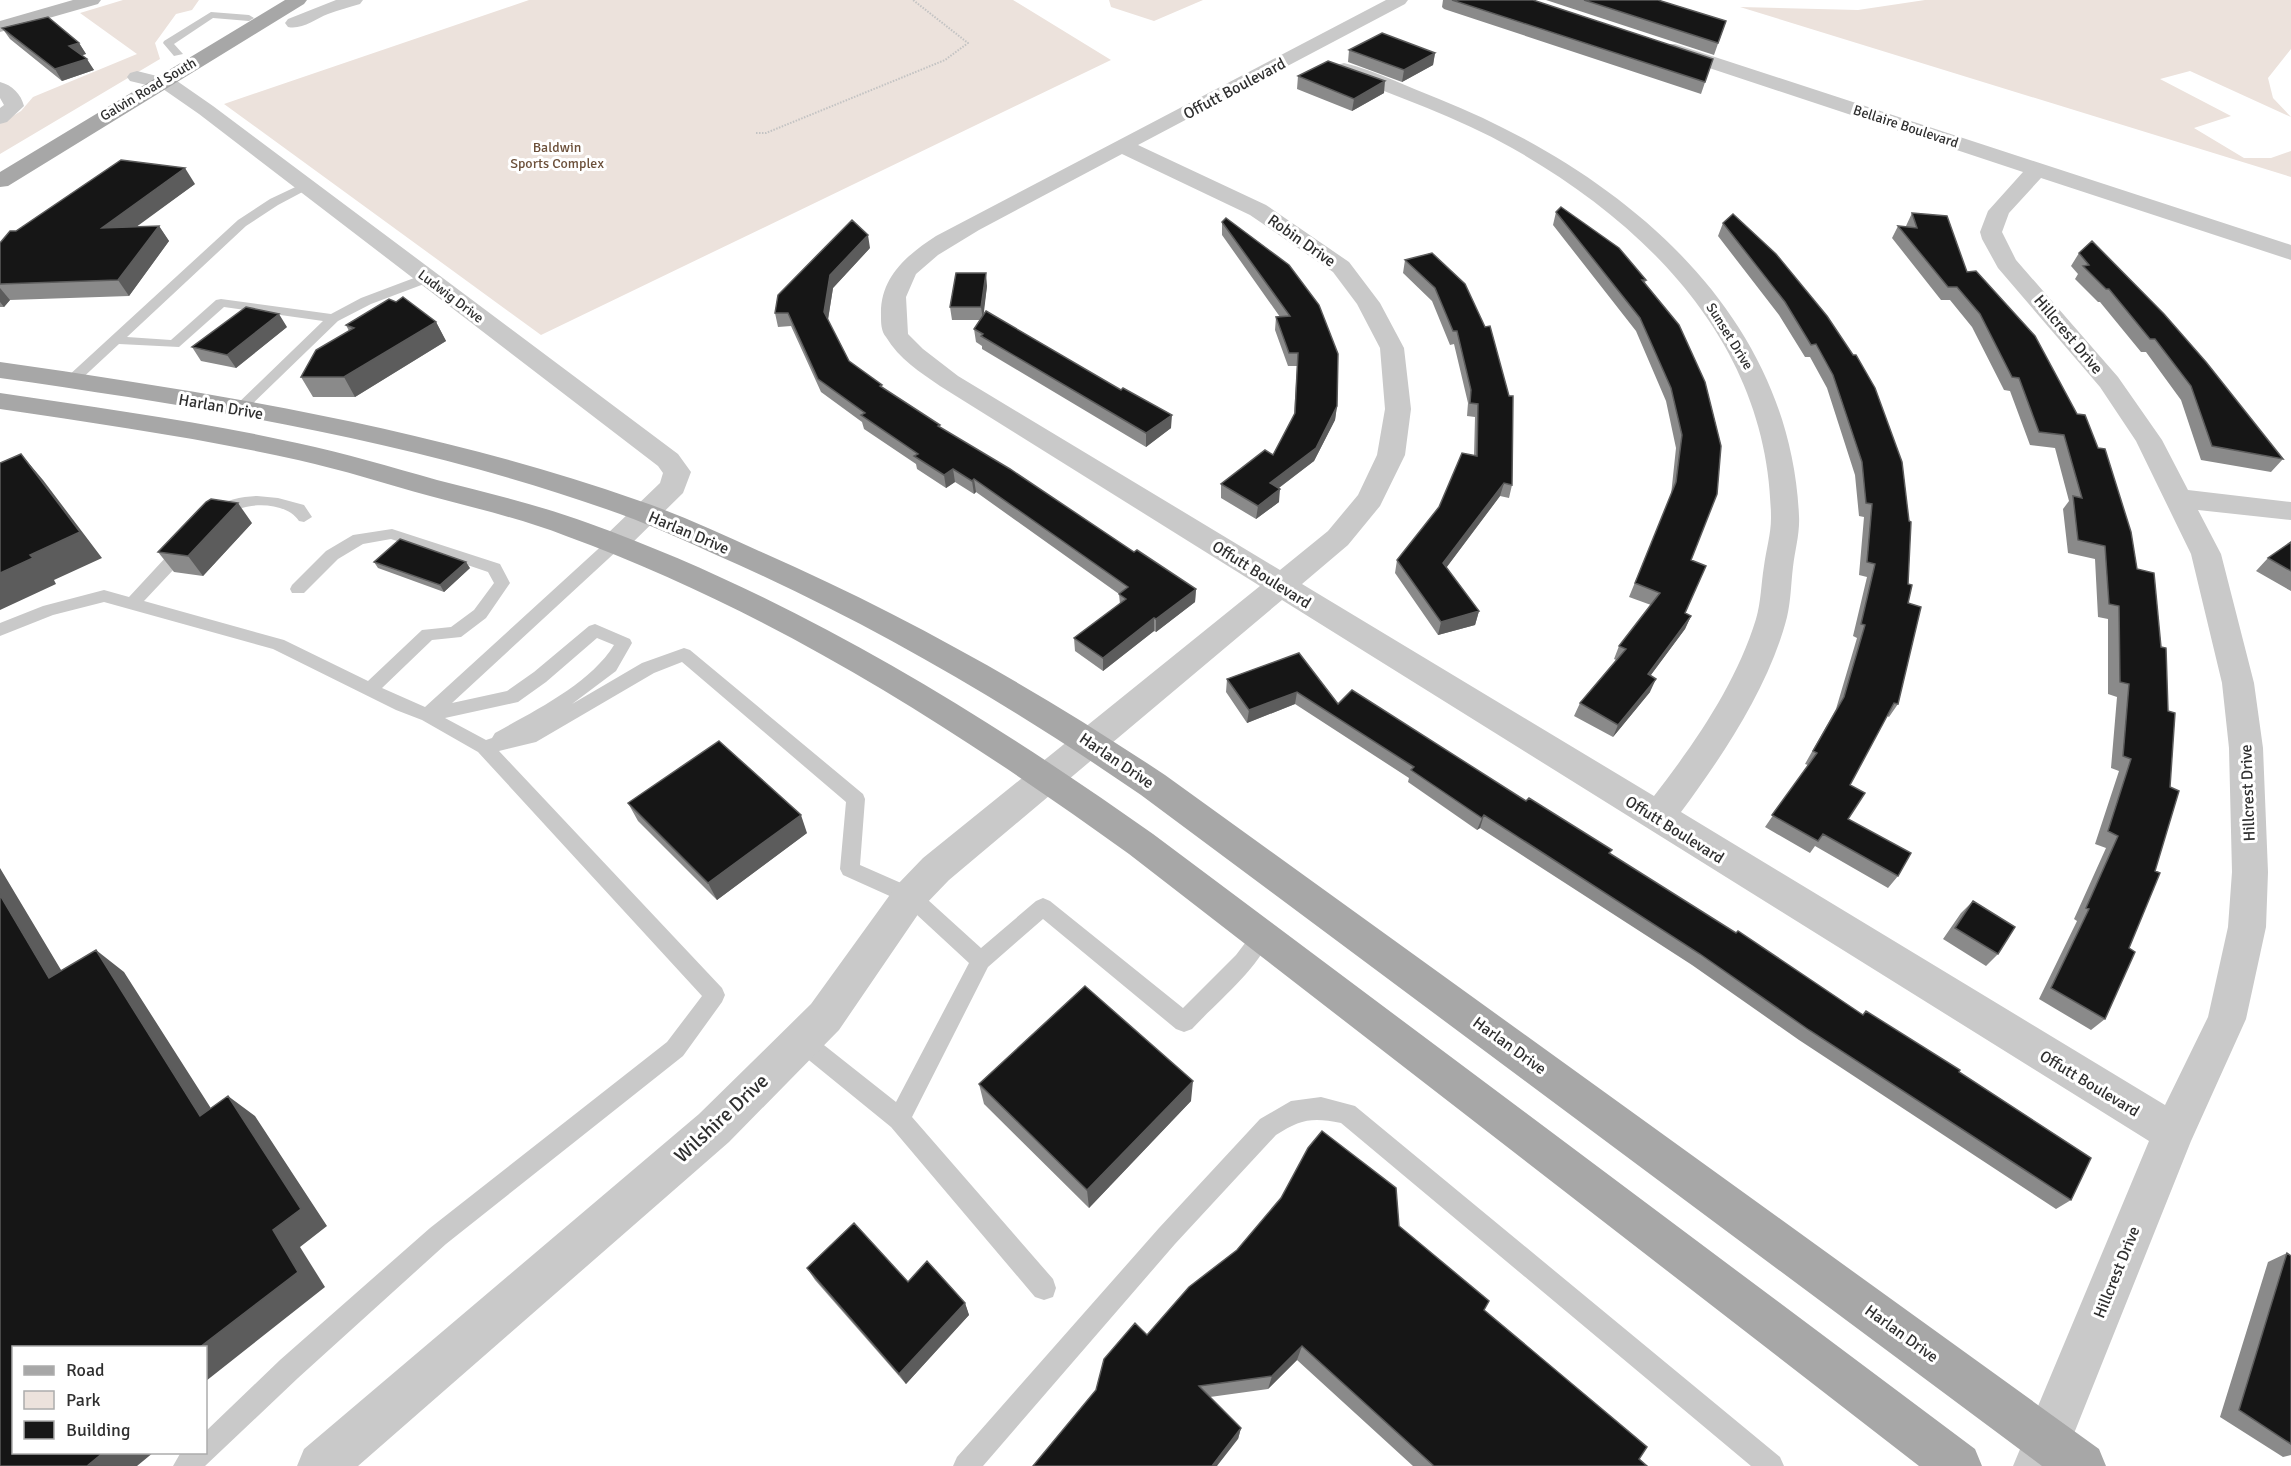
<svg xmlns="http://www.w3.org/2000/svg" width="2291" height="1466" font-family="Signika,sans-serif">
<style>
.green{fill:#ece2dc}
.lines{fill:none;stroke-linecap:round;stroke-linejoin:round}
.path{stroke:#c3c3c3;stroke-width:2;stroke-dasharray:1.5 1.5;stroke-linecap:butt}
.lane{fill:#c9c9c9;fill-rule:evenodd}
.street{fill:#c9c9c9;fill-rule:evenodd}
.secondary{fill:#b9b9b9;fill-rule:evenodd}
.primary{fill:#a7a7a7;fill-rule:evenodd}
.wall{fill:#8a8a8a}
.shaded-wall{fill:#5c5c5c}
.building{fill:#161616;stroke:#5c5c5c;stroke-width:1.5}
.labels{text-anchor:middle;stroke-width:6;stroke-linejoin:round;paint-order:stroke}
.far-street-label{font-size:14px;fill:#2f2f2f;stroke:#fff}
.far-park-label{font-size:14px;fill:#6c503a;stroke:#fff}
.street-label{font-size:16px;fill:#2f2f2f;stroke:#fff}
.near-street-label{font-size:20px;fill:#2f2f2f;stroke:#fff}
</style>
<rect width="100%" height="100%" fill="#fff"/>
<!-- green -->
<path class="green" d="M123 0H199L192 10 176 14 155 43 160 59 0 154V124L21 111 33 97 137 54 80 13Z
M529 0H1013L1111 60 541 335 224 104Z
M1109 0H1203L1154 21 1111 7Z
M1925 0H2291V49L2268 78 2273 98 2291 117 2190 71 2160 79 2231 116 2194 128 2244 158H2271L2291 151V177L1740 7 1858 10Z"/>
<g class="lines">
<!-- path -->
<path class="path" d="M756 133H766L945 60 968 43 913 0"/>
<!-- lane -->
<path class="lane" d="M211 12 249 15 254 18 249 21 213 18 174 44 183 54 174 56 163 43 164 41Z
M306 182 312 186 310 188 278 205 246 226 127 337 171 340 216 300 221 299 331 314 361 298 422 275H432L433 278 432 281 371 304 338 321 244 412 239 413 232 409 323 321 224 307 179 347 119 344 77 383H67L65 380 67 377 238 220 270 199Z
M257 496 278 498 304 505 312 517 304 522 299 521C288 504 257 502 239 509 232 512 225 517 217 519L209 514C219 500 241 497 257 496Z
M392 529 500 564 510 583 486 618 461 637 432 640 382 688 425 707 608 540H620L622 544 620 548 452 703 507 691 534 672 589 626 595 624 630 639 632 643 616 671 572 704 642 663 684 648 690 650 863 794 865 799 860 865 917 890 981 948 1036 901 1043 898 1050 901 1183 1008 1236 955 1255 930 1262 927 1269 930 1272 936C1255 972 1218 1001 1192 1029L1184 1032 1176 1029 1043 919 988 967 912 1117 1053 1279 1056 1288 1053 1297 1044 1300 1035 1297 891 1127 794 1048 791 1041 794 1034 802 1031 810 1034 896 1102 969 963 903 902 843 875 840 869 846 802 682 662 654 673 536 742 499 751 722 988 725 995 722 1002 683 1056 446 1244 298 1378 205 1466H173L181 1452H206V1431L280 1360 430 1228 667 1042 702 996 478 752 422 720 396 710 273 649 104 602 53 615 0 636V623L43 606 104 590 129 597 179 543H191L193 547 191 551 144 601 284 640 368 681 422 630 451 627 474 610 494 583 488 572 391 539 363 544 338 559 304 593H292L290 589 292 585 326 551 353 535ZM597 638 614 645C590 684 534 711 495 733L492 738 486 740 445 718 518 702 546 682Z
M1321 1097 1355 1106 1780 1457 1784 1466H1751L1341 1123C1313 1117 1300 1119 1276 1135L1175 1244 983 1466H953L957 1457 1159 1228 1260 1119 1291 1101Z"/>
<!-- street -->
<path class="street" d="M336 0H363L360 4C350 7 338 10 328 14 315 19 302 30 288 27L285 23 288 19Z
M1386 0H1408L1405 4 1138 145 1266 205 1349 262 1380 303 1404 348 1411 409 1405 455 1380 506 1348 545 1302 584 1654 796C1695 743 1736 684 1756 619 1761 602 1761 584 1764 566 1766 550 1771 534 1771 518 1770 349 1652 227 1512 148 1457 117 1396 96 1337 73L1334 69 1337 65 1344 63C1376 71 1408 87 1439 99 1618 171 1790 309 1799 516 1800 533 1795 550 1793 567 1791 583 1791 600 1787 617 1770 685 1722 757 1681 812L2165 1105 2208 1017 2228 927 2232 872 2229 748 2222 683 2191 554 2136 441 2100 387 1998 268 1982 239 1980 232 1988 211 2023 172 1661 52 1659 48 1661 44H1675L2291 245V260L2041 178 2009 213 2002 232 2016 260 2118 377 2162 440 2188 490 2291 502V520L2198 510 2221 554 2254 683 2263 748 2268 872 2266 927 2246 1019 2191 1141 2061 1466H2013L2149 1141 1282 600 949 880 923 907 839 1030 729 1142 358 1466H297L304 1449 699 1114 811 1004 897 885 923 858 1260 586 940 386C920 372 899 359 886 337 881 331 881 323 881 315 880 277 907 255 936 236ZM1122 154 1250 215 1333 272 1357 304 1380 348 1385 409 1377 455 1358 495 1328 531 1280 570 958 376 923 349 908 334 906 297 916 274 938 255 979 230Z
M137 71 177 81 213 106 678 454 691 472 683 493 624 551 614 554 604 551 599 544 604 537 660 483 663 473 658 466 199 114 163 89 130 81 127 77 130 73Z
M0 82C12 85 21 94 24 106L7 122 0 124V108L4 105 0 98Z"/>
<!-- secondary -->
<path class="secondary" d="M73 0H101L98 4 0 32V21Z"/>
<!-- primary -->
<path class="primary" d="M285 0H307L304 4 8 186 0 187V172Z
M0 362C216 393 431 428 637 500 679 514 719 533 759 551 901 613 1036 689 1165 775L2099 1449 2106 1466H2042L1141 795C1013 707 881 629 739 565 700 548 661 529 620 514 420 442 210 408 0 378Z
M0 393C99 408 199 421 297 443 345 453 391 467 437 480 488 493 539 505 588 523 793 597 976 709 1153 834L1975 1449 1982 1466H1919L1129 854C953 727 771 611 566 536 522 519 475 508 430 496 386 484 343 470 298 460 200 438 100 424 0 409Z"/>
</g>
<!-- wall -->
<path class="wall" d="M1443 0H1533L1713 59 1701 94 1444 9 1442 7Z
M1546 0H1658L1726 21 1714 55Z
M2 28 79 43 86 54 82 55 94 70 62 81 10 39Z
M1349 50 1435 53 1433 65 1402 82 1348 62Z
M1298 76 1384 93 1352 111 1297 89Z
M195 184 136 226H159L169 241 129 296 10 300 4 307H0V243L16 231Z
M1556 212 1646 280 1645 283 1679 325 1691 560 1685 613 1691 616 1685 629 1650 676V692L1613 737 1574 716 1580 703 1616 660 1614 659 1619 646 1651 605 1629 597 1671 495 1676 448 1666 401 1636 331 1553 225Z
M1912 213 1967 272 1976 271 2137 569 2129 948 2105 1019 2091 1030 2039 999 2077 921 2074 919 2106 848 2095 844 2119 771 2111 768 2117 697 2108 694V619L2098 617 2095 559 2068 553 2063 509 2069 501 2055 448 2030 445 2010 391 2004 390 1972 327 1950 300H1941L1892 238 1898 226H1906Z
M1222 222 1289 265 1337 406 1335 420 1314 461 1279 488V502L1256 519 1221 498V484L1273 455 1294 415 1297 366H1288L1275 330 1276 317H1280L1222 235Z
M1723 223 1827 316 1908 584V603L1898 704 1889 717 1887 716 1850 785 1848 819 1898 876 1888 888 1815 846 1810 853 1765 827 1808 765 1805 764 1836 709 1857 638 1853 636 1867 577 1859 575 1864 517 1859 516 1855 475 1827 388 1810 357H1805L1779 315 1718 236Z
M870 248 833 288 828 320 849 361 883 388 941 428 1134 552 1196 589 1195 602 1156 632 1154 631 1103 671 1075 651 1074 638 1120 604 1119 594 976 492 974 494 955 482 946 488 917 469 916 464 864 429 862 422 821 392 791 326 778 327 775 313Z
M1432 253 1512 485 1509 498 1500 496 1446 568 1479 611 1475 625 1438 635 1395 573 1397 560 1439 507 1474 456 1475 417 1467 416 1468 403 1454 344 1450 345 1432 301 1403 273 1405 260Z
M2079 253 2283 459 2271 472 2201 460 2181 400 2146 352H2141L2100 302H2098L2075 279 2078 274 2071 266Z
M987 286 983 314 1171 428 1146 447 982 349V346L976 342 974 329 980 320H952L950 307Z
M436 322 446 341 355 397H313L301 377 349 331 346 325Z
M287 327 236 368 201 361 192 347Z
M252 523 203 576 174 572 158 552Z
M2291 542V591L2256 571 2268 558Z
M374 562 470 568 444 592 378 568Z
M1299 653 1338 704 1610 854 1863 1015 1866 1011 1959 1072 2071 1200 2056 1209 1799 1040 1692 965 1480 828 1477 830 1408 782 1409 778 1295 704 1247 723 1226 692 1227 679Z
M628 803 807 833 717 900 638 821Z
M1973 901 1998 954 1986 966 1943 939 1961 913Z
M979 1084 1191 1101 1089 1208 984 1104Z
M1399 1226 1484 1310 1647 1466H1413L1297 1360 1268 1389 1210 1397 1241 1428 1238 1439 1147 1335Z
M2287 1253 2291 1256V1455L2283 1457 2220 1417 2268 1262Z
M807 1268 908 1282 965 1303 969 1315 906 1384 815 1280Z"/>
<!-- shaded-wall -->
<path class="shaded-wall" d="M79 43 86 54 76 57 69 46Z
M1435 53 1433 65 1402 82 1404 70Z
M87 59 94 70 62 81 55 69Z
M1385 81 1384 93 1352 111 1354 99Z
M185 168 195 184 113 244 102 228Z
M159 226 169 241 129 296 118 280Z
M868 235 870 248 833 288 827 325 824 312 830 275Z
M986 273 987 286 983 320 981 307Z
M0 288 10 300 4 307 0 302Z
M279 314 287 327 236 368 227 355Z
M436 322 446 341 355 397 344 377Z
M1337 406 1335 420 1314 461 1268 496 1270 483Z
M1172 415 1171 428 1146 447V433Z
M21 454 43 480 102 558 54 580 56 584 0 610V573Z
M953 469 955 482 946 488 944 475Z
M974 479 976 492 974 494 972 481Z
M1504 483 1500 496 1440 576 1443 563Z
M1280 489 1279 502 1256 519 1258 506Z
M238 503 252 523 203 576 188 556Z
M466 562 470 568 444 592 440 585Z
M1196 589 1195 602 1156 632V619Z
M1479 611 1475 625 1438 635 1441 622Z
M1691 616 1685 629 1642 687 1648 674Z
M1154 618V631L1103 671V658Z
M1656 679 1650 692 1613 737 1618 725Z
M1297 692 1295 704 1247 723 1249 710Z
M801 815 807 833 717 900 708 883Z
M1484 815 1480 828 1477 830 1482 818Z
M0 868 79 1000 49 978 0 895Z
M96 950 124 972 228 1135 200 1116Z
M1193 1081 1191 1101 1089 1208 1087 1190Z
M228 1096 255 1116 327 1226 300 1247 325 1287 206 1381V1347H200L273 1230Z
M965 1303 969 1315 906 1384 899 1374Z
M1302 1346 1297 1360 1268 1389 1272 1376Z
M1241 1428 1238 1439 1217 1466H1212Z
M104 1452H154L137 1466H87Z"/>
<!-- building -->
<path class="building" d="M1452 0H1533L1713 59 1705 82Z
M1584 0H1658L1726 21 1718 43Z
M48 17 79 43 69 46 87 59 55 69 2 28Z
M1382 33 1435 53 1404 70 1349 50Z
M1328 61 1385 81 1354 99 1298 76Z
M121 160 185 168 102 228 159 226 118 280 0 284V243L10 231H16Z
M1561 207 1619 248 1646 280H1642L1679 325 1705 382 1721 446 1717 494 1691 560 1706 566 1685 613 1691 616 1648 674 1656 679 1618 725 1580 703 1626 649 1619 646 1660 593 1635 583 1676 482 1682 435 1671 388 1640 318 1556 212Z
M1912 213 1947 216 1967 272 1976 271 2035 336 2077 414 2085 415 2098 448 2105 449 2131 532 2137 569 2154 573 2161 647 2166 648 2168 711 2175 713 2170 787 2179 791 2155 871 2160 873 2129 948 2135 952 2105 1019 2051 988 2089 909 2086 908 2118 836 2108 831 2131 759 2123 756 2129 684 2120 682 2119 606 2109 604 2105 546 2078 540 2073 496 2082 498 2064 435 2039 432 2019 378 2012 377 1980 314 1957 287H1948L1898 226 1917 228Z
M1733 214 1776 254 1827 316 1853 355H1856L1875 388 1902 462 1909 521 1911 522 1908 584 1912 585 1908 603 1921 607 1898 704 1894 703 1850 785 1865 793 1848 819 1911 853 1898 876 1823 834 1818 841 1772 815 1817 753 1813 751 1844 697 1865 625 1861 624 1875 564 1867 562 1872 504 1866 503 1862 462 1833 375 1816 344 1811 345 1785 302 1723 223Z
M1226 218 1289 265 1319 305 1338 354 1337 406 1316 448 1270 483 1280 489 1258 506 1221 484 1265 450 1273 455 1295 413 1298 353H1289L1276 317 1290 316 1222 222Z
M852 220 868 235 830 275 824 312 849 361 882 385 880 386 940 425 938 426 1010 469 1134 552 1137 550 1196 589 1156 619 1154 618 1103 658 1074 638 1126 599 1119 594 1128 587 974 479 972 481 953 469 944 475 914 456 918 454 861 415 865 413 818 379 788 313H775L778 295Z
M2092 241 2164 314 2206 362 2283 459 2212 446 2191 386 2155 339H2150L2109 289H2106L2083 266 2089 265 2079 253Z
M1432 253 1465 284 1485 327 1490 326 1509 396H1513L1512 485 1504 483 1443 563 1479 611 1441 622 1397 560 1439 507 1462 453 1477 456 1478 404 1470 403 1471 390 1457 331H1453L1435 288 1405 260Z
M956 273H986L981 307H950Z
M403 297 436 322 344 377H301L316 350 354 328 346 325 389 299 396 302Z
M246 307 279 314 227 355 192 347Z
M986 311 1121 390 1123 388 1172 415 1146 433 981 336 983 334 974 329Z
M21 454 80 532 30 555 33 558 0 573V463Z
M211 499 238 503 188 556 158 552 206 502Z
M400 539 466 562 440 585 374 562Z
M2291 542V571L2268 558Z
M1299 653 1338 704 1352 690 1526 801 1529 798 1612 850 1609 853 1736 933 1738 931 1863 1015 1866 1011 1960 1070 1959 1072 2091 1158 2071 1200 1809 1030 1700 954 1484 815 1482 818 1411 770 1414 767 1297 692 1249 710 1227 679Z
M719 741 801 815 708 883 628 803Z
M0 895 49 978 96 950 200 1116 228 1096 301 1209 273 1230 298 1272 200 1347H14V1452H104L87 1466H0Z
M1973 901 2015 927 1998 954 1955 928Z
M1085 986 1193 1081 1087 1190 979 1084Z
M1322 1131 1396 1188 1399 1226 1489 1301 1484 1310 1647 1447 1639 1459 1647 1466H1434L1302 1346 1272 1376 1199 1386 1241 1428 1212 1466H1033L1096 1390 1104 1359 1135 1323 1147 1335 1189 1287 1237 1250 1281 1198 1308 1148Z
M854 1223 908 1282 927 1261 965 1303 899 1374 807 1268Z
M2287 1253 2291 1256V1444L2239 1410Z"/>
<g class="labels">
<!-- far-street labels -->
<g class="far-street-label">
<text transform="translate(148 89) rotate(-31)" y="5">Galvin Road South</text>
<text transform="translate(1906 126) rotate(18)" y="5">Bellaire Boulevard</text>
<text transform="translate(451 296) rotate(37)" y="5">Ludwig Drive</text>
<text transform="translate(1730 336) rotate(58)" y="5">Sunset Drive</text>
</g>
<!-- far-park labels -->
<g class="far-park-label">
<text x="557" y="152">Baldwin<tspan x="557" dy="16">Sports Complex</tspan></text>
</g>
<!-- street labels -->
<g class="street-label">
<text transform="translate(1234 88) rotate(-28)" y="6">Offutt Boulevard</text>
<text transform="translate(1302 240) rotate(35)" y="6">Robin Drive</text>
<text transform="translate(2069 334) rotate(50)" y="6">Hillcrest Drive</text>
<text transform="translate(221 406) rotate(10)" y="6">Harlan Drive</text>
<text transform="translate(689 532) rotate(23)" y="6">Harlan Drive</text>
<text transform="translate(1262 574) rotate(32)" y="6">Offutt Boulevard</text>
<text transform="translate(1117 760) rotate(34)" y="6">Harlan Drive</text>
<text transform="translate(2247 793) rotate(-92)" y="6">Hillcrest Drive</text>
<text transform="translate(1675 829) rotate(32)" y="6">Offutt Boulevard</text>
<text transform="translate(1510 1045) rotate(36)" y="6">Harlan Drive</text>
<text transform="translate(2090 1083) rotate(31)" y="6">Offutt Boulevard</text>
<text transform="translate(2116 1272) rotate(-68)" y="6">Hillcrest Drive</text>
<text transform="translate(1902 1333) rotate(36)" y="6">Harlan Drive</text>
</g>
<!-- near-street labels -->
<g class="near-street-label">
<text transform="translate(721 1118) rotate(-43)" y="7">Wilshire Drive</text>
</g>
</g>
<!-- legend -->
<rect x="12" y="1346" width="195" height="108" fill="#ffffff" stroke="#acacac" stroke-width="1.5"/>
<rect x="24" y="1366" width="30" height="9" fill="#a7a7a7" stroke="#acacac" stroke-width="1.5"/>
<text x="66" y="1376" font-size="18" fill="#2f2f2f">Road</text>
<rect x="24" y="1391" width="30" height="18" fill="#ece2dc" stroke="#acacac" stroke-width="1.5"/>
<text x="66" y="1406" font-size="18" fill="#2f2f2f">Park</text>
<rect x="24" y="1421" width="30" height="18" fill="#161616" stroke="#acacac" stroke-width="1.5"/>
<text x="66" y="1436" font-size="18" fill="#2f2f2f">Building</text>
</svg>
